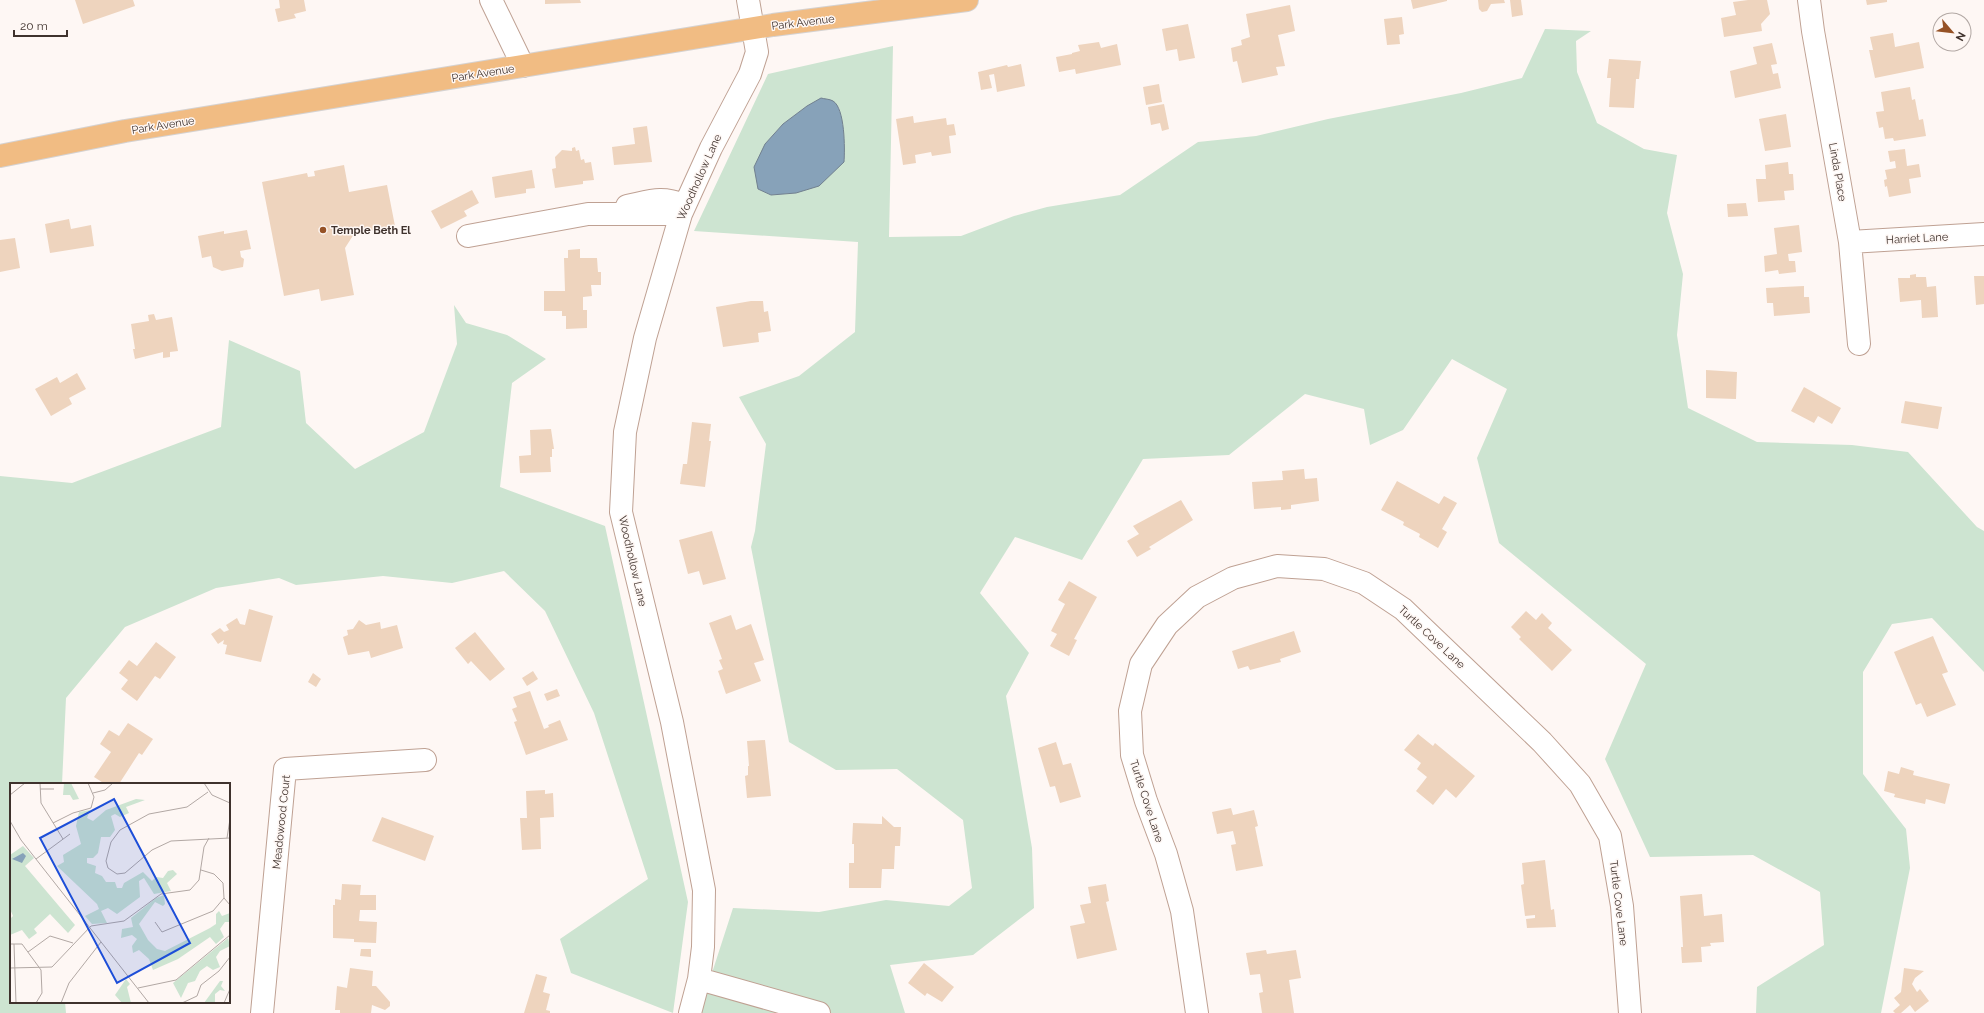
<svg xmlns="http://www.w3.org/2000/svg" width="1984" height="1013" font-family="Raleway,sans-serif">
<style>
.green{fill:#cde4d1;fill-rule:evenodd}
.water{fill:#87a2b9;stroke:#71808f}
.building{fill:#eed4be}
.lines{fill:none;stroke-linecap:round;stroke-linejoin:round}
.minor-casing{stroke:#bfa193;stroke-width:24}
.major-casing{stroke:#d5d2d1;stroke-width:24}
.minor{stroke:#fff;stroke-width:22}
.major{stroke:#f1bc83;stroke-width:22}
.poi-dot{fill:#965226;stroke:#fef7f4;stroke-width:1.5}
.labels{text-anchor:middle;stroke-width:3;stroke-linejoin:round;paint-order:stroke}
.street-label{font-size:11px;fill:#3f322d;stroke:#fef7f4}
.poi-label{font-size:11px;font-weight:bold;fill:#3f322d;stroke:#fef7f4;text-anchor:start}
.inset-road{fill:none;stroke:#b2a8a4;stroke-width:1}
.view{fill:#1d4ed8;fill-opacity:0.15;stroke:#1d4ed8;stroke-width:2}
.inset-edge{fill:none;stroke:#3f322d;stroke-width:2}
</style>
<rect width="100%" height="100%" fill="#fef7f4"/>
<!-- green -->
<path class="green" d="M1545 29 1591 31 1576 41 1577 72 1597 123 1644 149 1677 155 1667 213 1683 274 1677 335 1688 408 1757 442 1852 445 1908 452 1977 527 1984 531V672L1932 618 1892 624 1863 672V774L1906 829 1910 868 1881 1013H1756L1757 987 1824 945 1820 892 1753 855 1650 857 1605 759 1646 664 1499 543 1477 458 1507 389 1452 359 1403 430 1370 445 1364 409 1305 394 1229 455 1143 459 1082 560 1015 537 980 593 1029 653 1006 696 1032 848 1034 908 973 955 890 965 905 1013H699L733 908 819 912 886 900 949 906 972 888 963 820 897 769 836 770 789 742 751 547 755 531 766 444 739 397 799 376 855 332 858 242 694 231 768 74 893 46 889 237 961 236 1014 216 1047 207 1120 195 1198 142 1256 136 1328 119 1461 93 1522 78ZM807 106 839 107 841 122 796 193 771 195 758 189 765 144 783 124Z
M454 305 466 323 507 335 546 359 512 383 500 487 605 526 688 902 673 1013 571 973 560 939 648 879 594 713 545 611 504 571 452 583 383 576 296 585 279 578 216 588 125 627 66 698 62 784H11V1002H65L66 1013H0V476L72 483 221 427 229 340 300 371 306 423 355 469 424 432 457 344Z"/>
<!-- water -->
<path class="water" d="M821 98C824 99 830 99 833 101 845 108 845 149 844 162L819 186 796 193 771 195 758 189 754 167 765 144 783 124 807 106Z"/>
<!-- building -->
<path class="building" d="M75 0H133L135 6 83 24Z
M279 0H304L306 11 294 14 296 18 278 22 275 9 280 8Z
M545 0H580L581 3 545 4Z
M1411 0H1447V1L1413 9Z
M1478 0H1504L1505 3 1491 4 1487 11 1482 12 1479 9Z
M1510 0H1521L1523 15 1512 17Z
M1748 0H1767L1770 14 1761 24 1762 31 1724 37 1721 18 1736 15 1733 2Z
M1866 0H1887V2L1867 5Z
M1290 5 1295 31 1278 35 1285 66 1276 67 1278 75 1242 83 1237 61 1233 62 1231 48 1242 45 1241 40 1250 37 1246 14Z
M1402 17 1404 34 1399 35 1400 44 1387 45 1384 19Z
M1188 24 1195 58 1179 61 1177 49 1166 51 1162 29Z
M1893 33 1895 47 1919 42 1924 68 1875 78 1869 50H1873L1870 37Z
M1099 42 1101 48 1117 44 1121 65 1076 74 1075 69 1059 72 1056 57 1072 54V53L1080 51 1078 45Z
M1772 43 1777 64 1771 65 1773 74 1778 73 1781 88 1735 98 1730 71 1757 64 1753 47Z
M1609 59 1641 61 1639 79H1636L1634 108 1609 107 1611 78H1607Z
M1021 64 1025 86 997 92 994 74 989 75 992 88 981 90 978 72 1007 65 1008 67Z
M1159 84 1162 102 1146 105 1143 87Z
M1910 87 1912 100 1915 99 1919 120 1923 119 1926 136 1894 141 1893 138 1885 139 1883 127 1879 128 1876 112 1884 111 1881 92Z
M1164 104 1169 129 1162 131 1160 123 1151 125 1148 107Z
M1786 114 1791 147 1765 151 1759 119Z
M913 116 914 123 946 118 947 125 954 124 956 135 949 136 951 153 932 156 931 152 915 155 916 163 903 165 896 119Z
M647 126 652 162 614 165 612 147 635 144 633 128Z
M575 147 576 151 579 150 581 160 584 159 585 163 591 162 594 180 583 181V184L555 188 552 169 556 168 555 157 562 150 572 151V148Z
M1905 149 1907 166 1919 164 1921 177 1909 179 1911 193 1889 197 1887 186 1885 187 1884 180 1887 179 1885 170 1896 168 1895 161 1890 162 1888 151Z
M1788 162 1789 174H1793L1794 190 1784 191 1785 200 1758 202 1756 179H1766L1765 165Z
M344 165 349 192 387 185 395 226 354 234 345 248 354 295 321 301 319 289 284 296 262 182 307 173 308 177 315 176 314 171Z
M532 170 535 188 526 189V193L495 198 492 177Z
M472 190 479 203 464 211 467 216 441 229 431 211Z
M1746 203 1748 216 1728 217 1727 204Z
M69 219 71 229 91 225 94 246 50 253 45 224Z
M1799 225 1802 252 1788 254 1789 261H1795L1796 272 1779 274 1778 270 1765 272 1764 256 1777 254 1774 228Z
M247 230 251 249 240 251 241 257 244 259 243 267 222 271 213 267 211 256 202 258 198 236 224 231V234Z
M15 238 20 268 0 272V240Z
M580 249V258H597L598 272H601V285H591L592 296 583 297V310H587V328L566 329V316H562V311H544V291H565L564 258H568V250Z
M1916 274V277H1926L1927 287 1936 286 1938 317 1922 318 1921 300 1900 302 1898 278H1910V275Z
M1974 276H1984V304L1976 305Z
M1804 286V297H1809L1810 313 1774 316 1773 303H1767L1766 288Z
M751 301H763L764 312 768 311 771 331 758 333 759 342 723 347 716 307Z
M154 314 156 320 172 317 178 351 170 352V357L163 358V352L135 359 133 349H135L131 324 149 321 148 315Z
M1706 370 1737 372 1736 399 1706 398Z
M77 373 86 389 69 398 72 404 51 416 35 389 57 377 60 383Z
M1804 387 1841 408 1832 424 1818 416 1814 423 1791 411Z
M1905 401 1942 407 1938 429 1901 423Z
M692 422 711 424 709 441H711L705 487 680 484 683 464H687Z
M551 429 554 449H552V457H550L551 472 520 473 519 456 531 455 530 430Z
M1304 469 1305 479 1317 478 1319 501 1291 505V509L1281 510V507L1254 509 1252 482 1283 480 1282 471Z
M1397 481 1439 504 1444 496 1457 503 1442 529 1447 532 1438 548 1419 537 1420 534 1403 525 1404 522 1381 510Z
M1181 500 1193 520 1149 547 1151 549 1137 557 1127 541 1139 534 1133 526Z
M712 531 726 579 703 585 699 571 688 574 679 540Z
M1069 581 1097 597 1074 639 1077 640 1069 656 1050 646 1057 634 1051 631 1065 604 1058 600Z
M249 609 273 616 261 662 225 654 227 645 223 644 224 640 218 644 211 634 220 628 224 632 229 630 226 625 237 618 240 624 245 625Z
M1526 611 1536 620 1542 613 1552 623 1548 628 1572 650 1552 671 1519 639 1521 637 1511 627Z
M731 615 736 630 751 624 764 660 754 663 761 681 726 694 718 671 723 669 719 660 722 659 709 623Z
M359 620 366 625 380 622 381 629 397 625 403 648 371 658 369 651 348 655 343 637 348 635 347 630 353 629Z
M1294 631 1301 652 1280 659 1281 662 1250 670 1248 666 1238 669 1232 651Z
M475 632 505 669 490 681 471 661 468 664 455 648Z
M1933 636 1948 672 1942 674 1956 705 1927 717 1921 703 1916 705 1894 652Z
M156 642 176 657 160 679 155 676 137 701 121 689 128 680 119 673 129 660 137 666Z
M533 671 538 679 527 686 522 678Z
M313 673 321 679 316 687 308 682Z
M557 689 560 696 547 701 544 694Z
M530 691 544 729 549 727 548 725 560 720 568 740 526 755 514 722 517 721 512 709 517 707 513 697Z
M128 723 153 739 142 755 139 753 119 784H105L94 777 111 752 100 744 109 730 119 736Z
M1418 734 1433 746 1435 743 1475 776 1456 798 1446 789 1433 805 1416 791 1427 777 1417 769 1421 763 1404 750Z
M765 740 771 796 747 798 745 776 748 775V766H749L747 741Z
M1056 742 1063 765 1071 763 1081 797 1060 803 1055 786 1050 787 1038 748Z
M1901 767 1914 771 1913 775 1950 784 1945 804 1926 799 1925 804 1894 797 1895 794 1884 791 1888 771 1899 774Z
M545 790V794L553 793 554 817 540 818 541 849 522 850 520 818H527L526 791Z
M1231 808 1233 815 1254 810 1258 826 1255 827 1263 866 1236 871 1231 845 1236 844 1233 831 1217 834 1212 812Z
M882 816 894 827H901L900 846H895L894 869H882L881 888H849V863H854V844H852L853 823 882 824Z
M382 817 434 836 425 861 372 841Z
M1545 860 1551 910 1554 909 1556 927 1527 928 1526 919 1535 918V915L1525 916 1521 885 1524 884 1522 863Z
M342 884 361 885 360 895H376V910H360L359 921 377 922 376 943 354 942V939L333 938V905H335V899L341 900Z
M1106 884 1109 901 1106 902 1117 950 1077 959 1070 926 1085 923 1080 905 1091 903 1088 887Z
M1702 894 1704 916 1722 914 1724 942 1710 943 1711 946 1701 947 1702 962 1682 963 1681 947H1683L1680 896Z
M361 949H371V957L360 956Z
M1266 950 1267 954 1296 950 1301 978 1289 980 1294 1013H1262L1259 993 1263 992 1260 974 1250 975 1246 953Z
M924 963 954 987 942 1002 927 993 925 996 908 983Z
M350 968 373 971 372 986H376L390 1002V1006L385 1010 372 1005 371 1013H340V1010H335L337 986 347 988Z
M1904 968 1924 971 1915 978 1912 984 1917 992 1920 989 1929 1001 1915 1012 1910 1005 1901 1013H1895L1893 1011 1900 1005 1894 998 1901 992Z
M536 974 547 977 543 992 550 994 546 1010 550 1011V1013H524Z"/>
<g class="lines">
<!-- minor casing -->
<g class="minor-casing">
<path id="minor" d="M491 0 523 66
M1809 0 1813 31 1850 242 1859 344
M627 206C651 201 661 196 684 205
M468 236 588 214H681
M1850 242 1984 234
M699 979 819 1013
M262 1013 285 769 425 760
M690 1013 699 979 703 947 704 890 672 722 621 512 625 432 645 338 681 214 711 148 750 74 757 52 748 0
M1197 1013 1182 911 1166 854 1146 801 1132 755 1130 711 1141 664 1167 625 1197 597 1233 578 1277 566 1324 569 1364 583 1403 609 1542 742 1580 784 1610 836 1622 906 1630 1013"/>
</g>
<!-- major casing -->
<g class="major-casing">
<path id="major" d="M0 156 125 131 687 39 773 25 967 0"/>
</g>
<!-- minor -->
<use href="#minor" class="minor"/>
<!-- major -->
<use href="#major" class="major"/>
</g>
<!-- markers -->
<circle class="poi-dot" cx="323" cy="230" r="4"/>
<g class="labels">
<!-- street labels -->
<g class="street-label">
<text transform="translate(803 22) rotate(-7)" y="4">Park Avenue</text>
<text transform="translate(483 73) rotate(-9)" y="4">Park Avenue</text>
<text transform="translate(163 125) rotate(-9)" y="4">Park Avenue</text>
<text transform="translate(1838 172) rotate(80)" y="4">Linda Place</text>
<text transform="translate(699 177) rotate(-66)" y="4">Woodhollow Lane</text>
<text transform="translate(1917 238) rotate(-3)" y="4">Harriet Lane</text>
<text transform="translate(633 561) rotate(77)" y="4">Woodhollow Lane</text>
<text transform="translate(1432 637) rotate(43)" y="4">Turtle Cove Lane</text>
<text transform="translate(1147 801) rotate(72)" y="4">Turtle Cove Lane</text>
<text transform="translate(281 822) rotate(-84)" y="4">Meadowood Court</text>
<text transform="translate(1619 903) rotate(83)" y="4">Turtle Cove Lane</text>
</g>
<!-- poi labels -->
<g class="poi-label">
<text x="331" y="234">Temple Beth El</text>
</g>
</g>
<!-- overview -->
<g transform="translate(10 783)">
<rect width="220" height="220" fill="#fef7f4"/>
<path d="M54 0H61L69 16 63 17 60 12H53ZM126 16 135 17 116 24 119 30 110 34 105 31 101 33 105 47 100 54H91L88 70 83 75H77V80L86 83 85 90 92 93 96 99H105L107 105H112L114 100 133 89 142 98 146 94 153 95 158 88 163 87 167 91 157 100 161 108 144 111 134 95 129 98 130 114 107 131 98 125 91 128 97 140 82 141 75 133 89 126 87 121 47 83 54 79 53 72 71 61 66 43 69 29 80 27 77 35 83 38 96 27ZM13 63 24 75 15 83 65 142 58 150 40 131 24 146 27 150 19 156 12 147 0 152V136L3 133 0 126V72ZM154 112 155 121 153 123 145 119 129 141 138 157 147 166 155 168 200 145 206 141V131L209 128 212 133 220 130V139H215L210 146 214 154 206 161 200 154 168 176 143 187 139 176 129 167 123 170 122 163 127 156 122 152 111 155 112 146 123 144 121 135 146 115ZM218 155 220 163 210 168 206 174 210 184 203 187 197 183 190 188 185 198 178 200 171 215 163 200ZM116 196 120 201 117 204 121 220H112L105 212ZM210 198H213L211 203 215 208 210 207 205 211V220H194Z" fill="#cde4d1"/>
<path d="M13 70 16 73 12 80 2 76Z" fill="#87a2b9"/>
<path class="inset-road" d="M30 0 31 20 53 56M194 0 202 12 220 20M30 6H44M198 9 177 24 139 31 110 47 101 59 96 78 98 85 107 91 115 90 142 67 161 58 220 55M83 10 95 7 103 0M0 12 15 0M0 38 11 57 139 220M43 40 63 30 81 25 84 14 78 0M217 55 220 36M26 76 60 51M191 87 204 91 213 100 214 115 220 122M145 139 152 149 203 128 214 115M0 161H12L31 187 32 210 26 220M4 161 6 220M18 169 40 153 63 160M0 185 42 184 81 143 114 138 151 111 180 107 189 97 194 64 199 55M128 205 166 197 220 152M51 220 59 200 91 159M172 220 187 213 191 202 209 188 220 174M214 220 220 206"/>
<path class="view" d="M104 16 180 160 107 200 30 55Z"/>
<rect width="220" height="220" class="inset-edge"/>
</g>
<!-- north arrow -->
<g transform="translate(1952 32) rotate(118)"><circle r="19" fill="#fef7f4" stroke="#b2a8a4"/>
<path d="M0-3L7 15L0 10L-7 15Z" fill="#965226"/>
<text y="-6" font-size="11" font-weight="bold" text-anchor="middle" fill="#3f322d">N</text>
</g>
<!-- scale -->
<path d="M14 30v6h53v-6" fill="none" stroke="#3f322d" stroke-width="2"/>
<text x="20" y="30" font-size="12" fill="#3f322d" stroke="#fef7f4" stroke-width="3" paint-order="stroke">20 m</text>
</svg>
